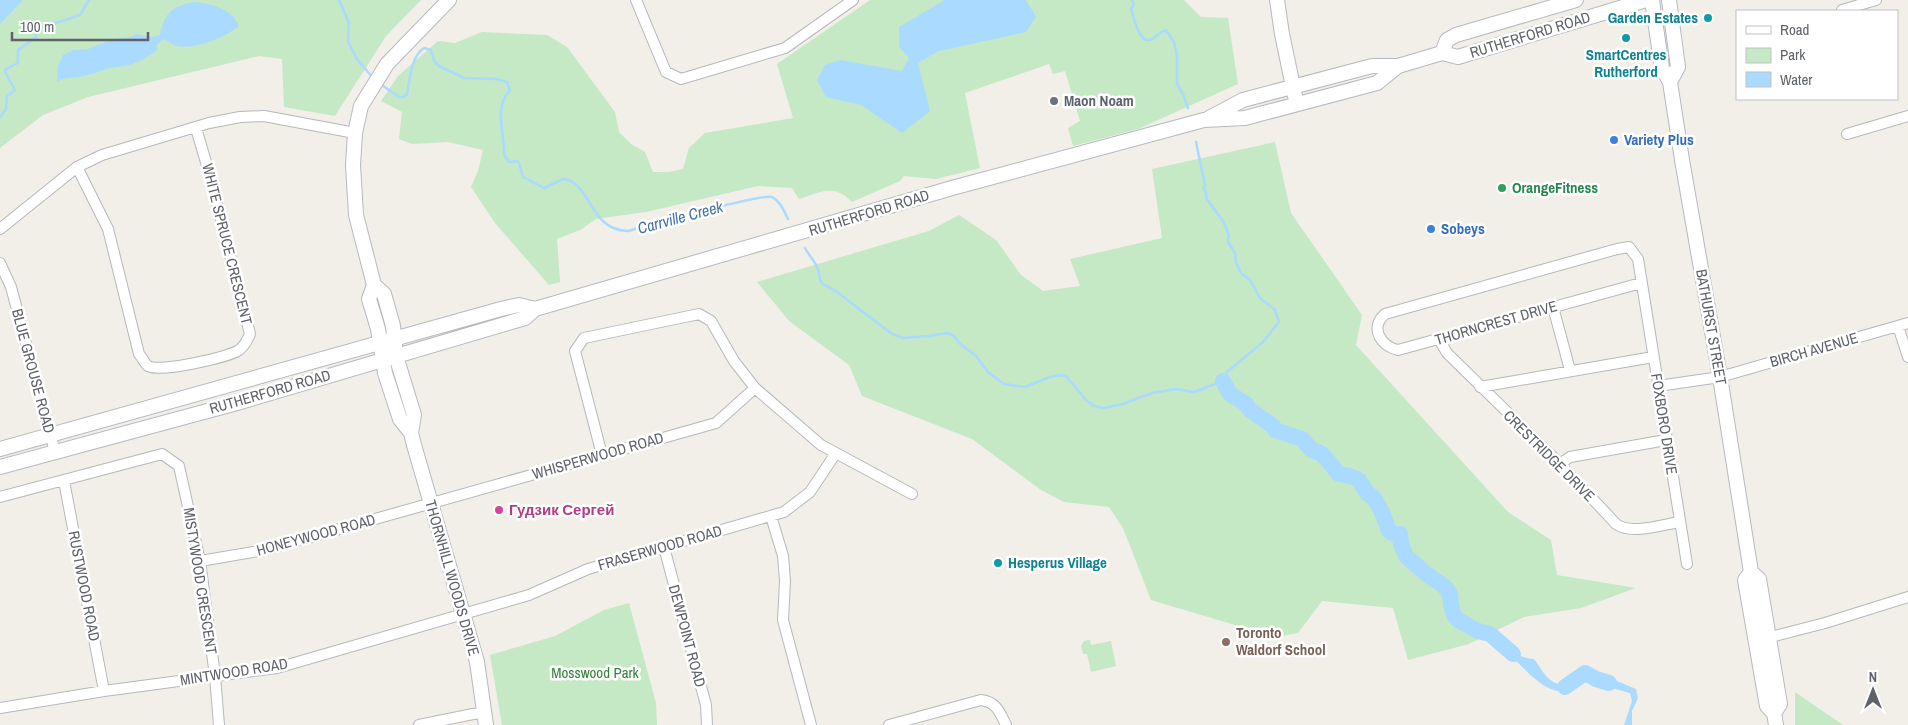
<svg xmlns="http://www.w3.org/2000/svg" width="1908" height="725" font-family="'Archivo Narrow',sans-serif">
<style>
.green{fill:#c5e8c5}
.water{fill:#aadaff}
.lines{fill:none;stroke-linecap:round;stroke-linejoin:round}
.stream{stroke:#aadaff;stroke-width:2.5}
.river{stroke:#aadaff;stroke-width:16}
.street-casing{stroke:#b5b8bc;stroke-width:12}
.secondary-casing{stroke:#b6babf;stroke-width:16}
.street{stroke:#fff;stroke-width:10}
.secondary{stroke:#fff;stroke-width:14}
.culture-dot{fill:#0f9aa8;stroke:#fff;stroke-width:2}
.worship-dot{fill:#6b7280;stroke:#fff;stroke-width:2}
.shop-dot{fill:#3f7fe0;stroke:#fff;stroke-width:2}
.leisure-dot{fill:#2e9e5b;stroke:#fff;stroke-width:2}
.hotel-dot{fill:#d1479c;stroke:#fff;stroke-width:2}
.education-dot{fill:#8d6e63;stroke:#fff;stroke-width:2}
.labels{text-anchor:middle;stroke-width:5;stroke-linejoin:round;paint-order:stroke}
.culture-label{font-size:15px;font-weight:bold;fill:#0d838f;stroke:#fff;text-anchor:end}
.street-label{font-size:15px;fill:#5f6368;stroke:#fff}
.worship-label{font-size:15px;font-weight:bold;fill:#5b616d;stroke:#fff;text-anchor:start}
.shop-label{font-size:15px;font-weight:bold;fill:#366cbe;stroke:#fff;text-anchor:start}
.leisure-label{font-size:15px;font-weight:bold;fill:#27864d;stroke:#fff;text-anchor:start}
.hotel-label{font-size:15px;font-weight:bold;fill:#b23c85;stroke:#fff;text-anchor:start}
.education-label{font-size:15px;font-weight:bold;fill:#785e54;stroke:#fff;text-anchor:start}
.park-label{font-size:15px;fill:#348238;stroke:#fff}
.water-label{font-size:16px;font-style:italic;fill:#4174aa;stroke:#fff}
</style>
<rect width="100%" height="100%" fill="#f1efe8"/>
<!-- green -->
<path class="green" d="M0 0H421L386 36 335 116 284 107 282 59 259 56 88 97 43 115 0 148Z
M870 0H1184L1201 17 1228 18 1238 84 1138 129 1073 146 1068 128 1080 121 1065 71 1053 74 1049 64 965 93 980 168 936 179 904 176 900 181 852 202C834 183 820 192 799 199L792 188 758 186 646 212 596 219 580 230 557 239 560 282 549 285 495 223 471 187 478 171 483 150 448 142 412 144 399 139 402 112 381 101 398 76 438 41 455 43 482 32 547 35 567 47 615 112 619 132 631 144 645 152 653 172H669L683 169 689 148 705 133 793 118 777 64Z
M1275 142 1291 213 1362 315 1356 345 1508 512 1551 540 1557 575 1636 588 1581 608 1524 617 1469 644 1408 660 1393 608 1322 601 1298 633 1261 640 1235 625 1151 600 1123 528 1109 507 1064 502 1041 490 972 439 862 396 849 365 789 321 757 282 929 231 959 215 996 240 1021 275 1043 291 1080 286 1070 259 1162 238 1152 169Z
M629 603 656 703 657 725H502L490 655 555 636 604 610Z
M1090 640 1091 645 1111 641 1116 666 1091 672 1087 654H1083L1081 646 1084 641Z
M1795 692 1843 725H1795Z"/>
<!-- water -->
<path class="water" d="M0 0H23L0 24Z
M945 0H1026L1036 17 1026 32 939 51 918 63 930 111 902 133 861 105 826 97 817 80 825 65 840 60 902 71 909 58 899 47V27Z
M196 2C212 4 232 9 239 26 225 37 192 52 174 45 170 43 168 40 163 39L156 46 158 49C152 55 132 66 124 66 119 67 114 67 109 68 100 71 92 74 83 76 73 79 68 75 57 82L58 66 63 55 73 50 88 49 113 39 131 37 136 34 152 37 160 35C164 12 174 5 196 2Z
M1496 639H1500C1506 651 1521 658 1534 659 1543 671 1548 684 1564 685L1573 675 1590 676 1594 673 1599 678 1607 680 1612 679 1636 689 1638 698 1632 711V725H1624L1632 701 1630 693 1583 680 1571 686 1564 692C1542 691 1528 672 1513 658 1506 653 1500 650 1494 644Z"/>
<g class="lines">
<!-- stream -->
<path class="stream" d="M339 0 349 23 348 42 357 59 373 78
M1132 0 1134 4 1131 9C1134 17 1139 46 1152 39 1157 37 1159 32 1166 30L1174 42 1177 56V84L1183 94 1188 108
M379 83 399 97H404L407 94C410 80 411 56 424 48L431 50 434 61 439 66 464 78 496 79 507 82 510 90C493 108 505 133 504 155L509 162 517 161 519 163 523 177 544 188 563 179C591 181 589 231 628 231 647 226 762 193 772 197 780 201 784 211 788 219
M0 117 6 109 7 96 15 90 5 72 6 69 18 63V50L35 38 38 30 41 28 80 15 89 0
M805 248C808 254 813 259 816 265 824 279 813 281 833 289L892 334 903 338 929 336 947 333 954 336 959 343 976 356 988 372 1004 384 1025 387 1047 378 1059 375 1066 376 1085 399 1094 406 1104 408 1123 404 1152 393 1176 389 1194 392 1223 381 1227 372 1263 342 1279 322 1275 310 1260 298 1250 280 1241 273 1236 263 1235 253 1228 242 1229 235 1223 221 1206 198V193L1204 188 1205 185 1196 142"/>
<!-- river -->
<path class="river" d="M1223 381 1230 394 1246 404 1250 410 1273 426 1275 430 1302 439 1312 450 1322 454 1339 474 1350 476 1359 480 1367 493 1374 498 1382 512 1389 531 1394 534H1400L1401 544 1406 556 1425 573 1445 587 1450 594 1451 605 1454 615 1458 620 1478 631 1490 634 1513 654
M1565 687 1585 673 1596 679 1609 683"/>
<!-- street casing -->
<g class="street-casing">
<path id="street" d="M636 0 666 72 681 79 785 48 853 0
M1842 10 1876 0
M1847 134 1908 116
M77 167 108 229 139 354C142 357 145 364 148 366 160 373 229 357 239 350 245 346 247 340 250 334L210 176 196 128
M0 229 77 167 102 155 209 123 240 117 264 116 355 133
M0 263 11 287 55 452
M1641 283 1398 350C1381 346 1369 328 1385 314L1617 249 1629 247 1638 259 1687 564
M1553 307 1570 370
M1898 326 1908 357
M1439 339 1447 353 1560 464 1616 524C1631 535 1662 525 1679 522
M1658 386 1720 377 1908 323
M1480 387 1653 357
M602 455 575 351 584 338 699 314 711 321 734 361 755 388 821 445 912 494
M1560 464 1570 457 1666 440
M64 481 104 691
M0 497 162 454 179 466 200 561 215 676 219 725
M771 516 783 556 785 581 783 620 811 725
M664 547 706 705 707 725
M200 561 265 550 716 423 755 388
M1763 639 1825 623 1908 597
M0 708 104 691 277 668 529 595 588 569 784 512 810 492 836 453
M419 725 473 714 485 713
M889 725 981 700C997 702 1000 713 1006 725"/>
</g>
<!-- secondary casing -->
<g class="secondary-casing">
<path id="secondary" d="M1277 0 1282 34 1295 96
M1652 0 1662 68 1670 82 1682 160 1720 377 1751 572 1759 579 1780 704 1774 713
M1669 0 1678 67 1670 82
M1442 53 1447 40 1456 35 1576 0
M1209 118 1243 100 1372 66H1398L1442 53 1458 57 1646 0
M374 285 384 294 393 326 396 356 414 415 411 433 414 445 477 662 486 725
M411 433 400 419 385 373 378 329 369 299 374 285 356 215 353 165 355 133 361 106 387 64 449 0
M0 449 501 309 519 305 535 309
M0 467 237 403 525 318 535 309 952 188 1204 120 1245 118 1377 83 1398 66
M1751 572 1745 580 1767 706 1774 713 1776 725"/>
</g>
<!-- street -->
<use href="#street" class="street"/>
<!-- secondary -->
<use href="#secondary" class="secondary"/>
</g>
<!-- markers -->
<g class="culture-dot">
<circle cx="1708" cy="18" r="5"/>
<circle cx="1626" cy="38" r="5"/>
<circle cx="998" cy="563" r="5"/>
</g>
<circle class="worship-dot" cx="1054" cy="101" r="5"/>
<g class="shop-dot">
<circle cx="1614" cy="140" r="5"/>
<circle cx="1431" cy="229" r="5"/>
</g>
<circle class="leisure-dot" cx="1502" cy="188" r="5"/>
<circle class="hotel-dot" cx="499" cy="510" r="5"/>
<circle class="education-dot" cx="1226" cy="642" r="5"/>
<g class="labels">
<!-- culture labels -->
<g class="culture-label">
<text x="1698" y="23">Garden Estates</text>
<text x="1626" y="60" text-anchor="middle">SmartCentres<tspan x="1626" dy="17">Rutherford</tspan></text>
<text x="1008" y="568" text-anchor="start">Hesperus Village</text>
</g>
<!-- street labels -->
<g class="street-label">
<text transform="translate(1530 35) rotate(-17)" y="5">RUTHERFORD ROAD</text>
<text transform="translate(869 213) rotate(-17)" y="5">RUTHERFORD ROAD</text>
<text transform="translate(227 244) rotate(76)" y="5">WHITE SPRUCE CRESCENT</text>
<text transform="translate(1496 323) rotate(-16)" y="5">THORNCREST DRIVE</text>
<text transform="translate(1711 327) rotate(80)" y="5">BATHURST STREET</text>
<text transform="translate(1814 350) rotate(-16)" y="5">BIRCH AVENUE</text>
<text transform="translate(33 371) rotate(75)" y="5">BLUE GROUSE ROAD</text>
<text transform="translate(270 392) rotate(-16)" y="5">RUTHERFORD ROAD</text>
<text transform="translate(1664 424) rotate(81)" y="5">FOXBORO DRIVE</text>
<text transform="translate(598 456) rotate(-16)" y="5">WHISPERWOOD ROAD</text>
<text transform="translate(1549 456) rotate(45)" y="5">CRESTRIDGE DRIVE</text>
<text transform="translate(316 535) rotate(-15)" y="5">HONEYWOOD ROAD</text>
<text transform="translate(660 548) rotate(-16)" y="5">FRASERWOOD ROAD</text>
<text transform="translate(452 578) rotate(74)" y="5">THORNHILL WOODS DRIVE</text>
<text transform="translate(200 581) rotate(81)" y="5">MISTYWOOD CRESCENT</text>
<text transform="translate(84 586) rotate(79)" y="5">RUSTWOOD ROAD</text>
<text transform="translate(687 636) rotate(75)" y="5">DEWPOINT ROAD</text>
<text transform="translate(234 672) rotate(-9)" y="5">MINTWOOD ROAD</text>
</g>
<!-- worship labels -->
<g class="worship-label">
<text x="1064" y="106">Maon Noam</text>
</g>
<!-- shop labels -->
<g class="shop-label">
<text x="1624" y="145">Variety Plus</text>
<text x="1441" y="234">Sobeys</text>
</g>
<!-- leisure labels -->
<g class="leisure-label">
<text x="1512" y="193">OrangeFitness</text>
</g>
<!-- hotel labels -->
<g class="hotel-label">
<text x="509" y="515">Гудзик Сергей</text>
</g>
<!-- education labels -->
<g class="education-label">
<text x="1236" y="638">Toronto<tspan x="1236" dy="17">Waldorf School</tspan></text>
</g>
<!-- park labels -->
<g class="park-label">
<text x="595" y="678">Mosswood Park</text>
</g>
<!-- water labels -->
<g class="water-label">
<text transform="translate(680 217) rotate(-15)" y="6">Carrville Creek</text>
</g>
</g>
<!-- legend -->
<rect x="1736" y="10" width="162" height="90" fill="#ffffff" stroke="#bfc1c3"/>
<rect x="1746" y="26" width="25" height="8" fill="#ffffff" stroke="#bfc1c3"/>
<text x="1780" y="35" font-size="15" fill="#5f6368">Road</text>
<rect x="1746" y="48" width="25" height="15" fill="#c5e8c5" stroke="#bfc1c3"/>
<text x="1780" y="60" font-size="15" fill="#5f6368">Park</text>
<rect x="1746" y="72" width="25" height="15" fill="#aadaff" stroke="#bfc1c3"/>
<text x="1780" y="85" font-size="15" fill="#5f6368">Water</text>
<!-- north arrow -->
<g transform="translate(1873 690)" stroke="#ffffff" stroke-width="4" paint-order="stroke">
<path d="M0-4L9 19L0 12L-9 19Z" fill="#5f6368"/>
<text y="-8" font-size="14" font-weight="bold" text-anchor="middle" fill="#5f6368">N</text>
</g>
<!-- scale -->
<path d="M12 32v8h136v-8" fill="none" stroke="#5f6368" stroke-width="2.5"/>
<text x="20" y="32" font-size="15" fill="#5f6368" stroke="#ffffff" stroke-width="4" paint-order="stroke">100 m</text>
</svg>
